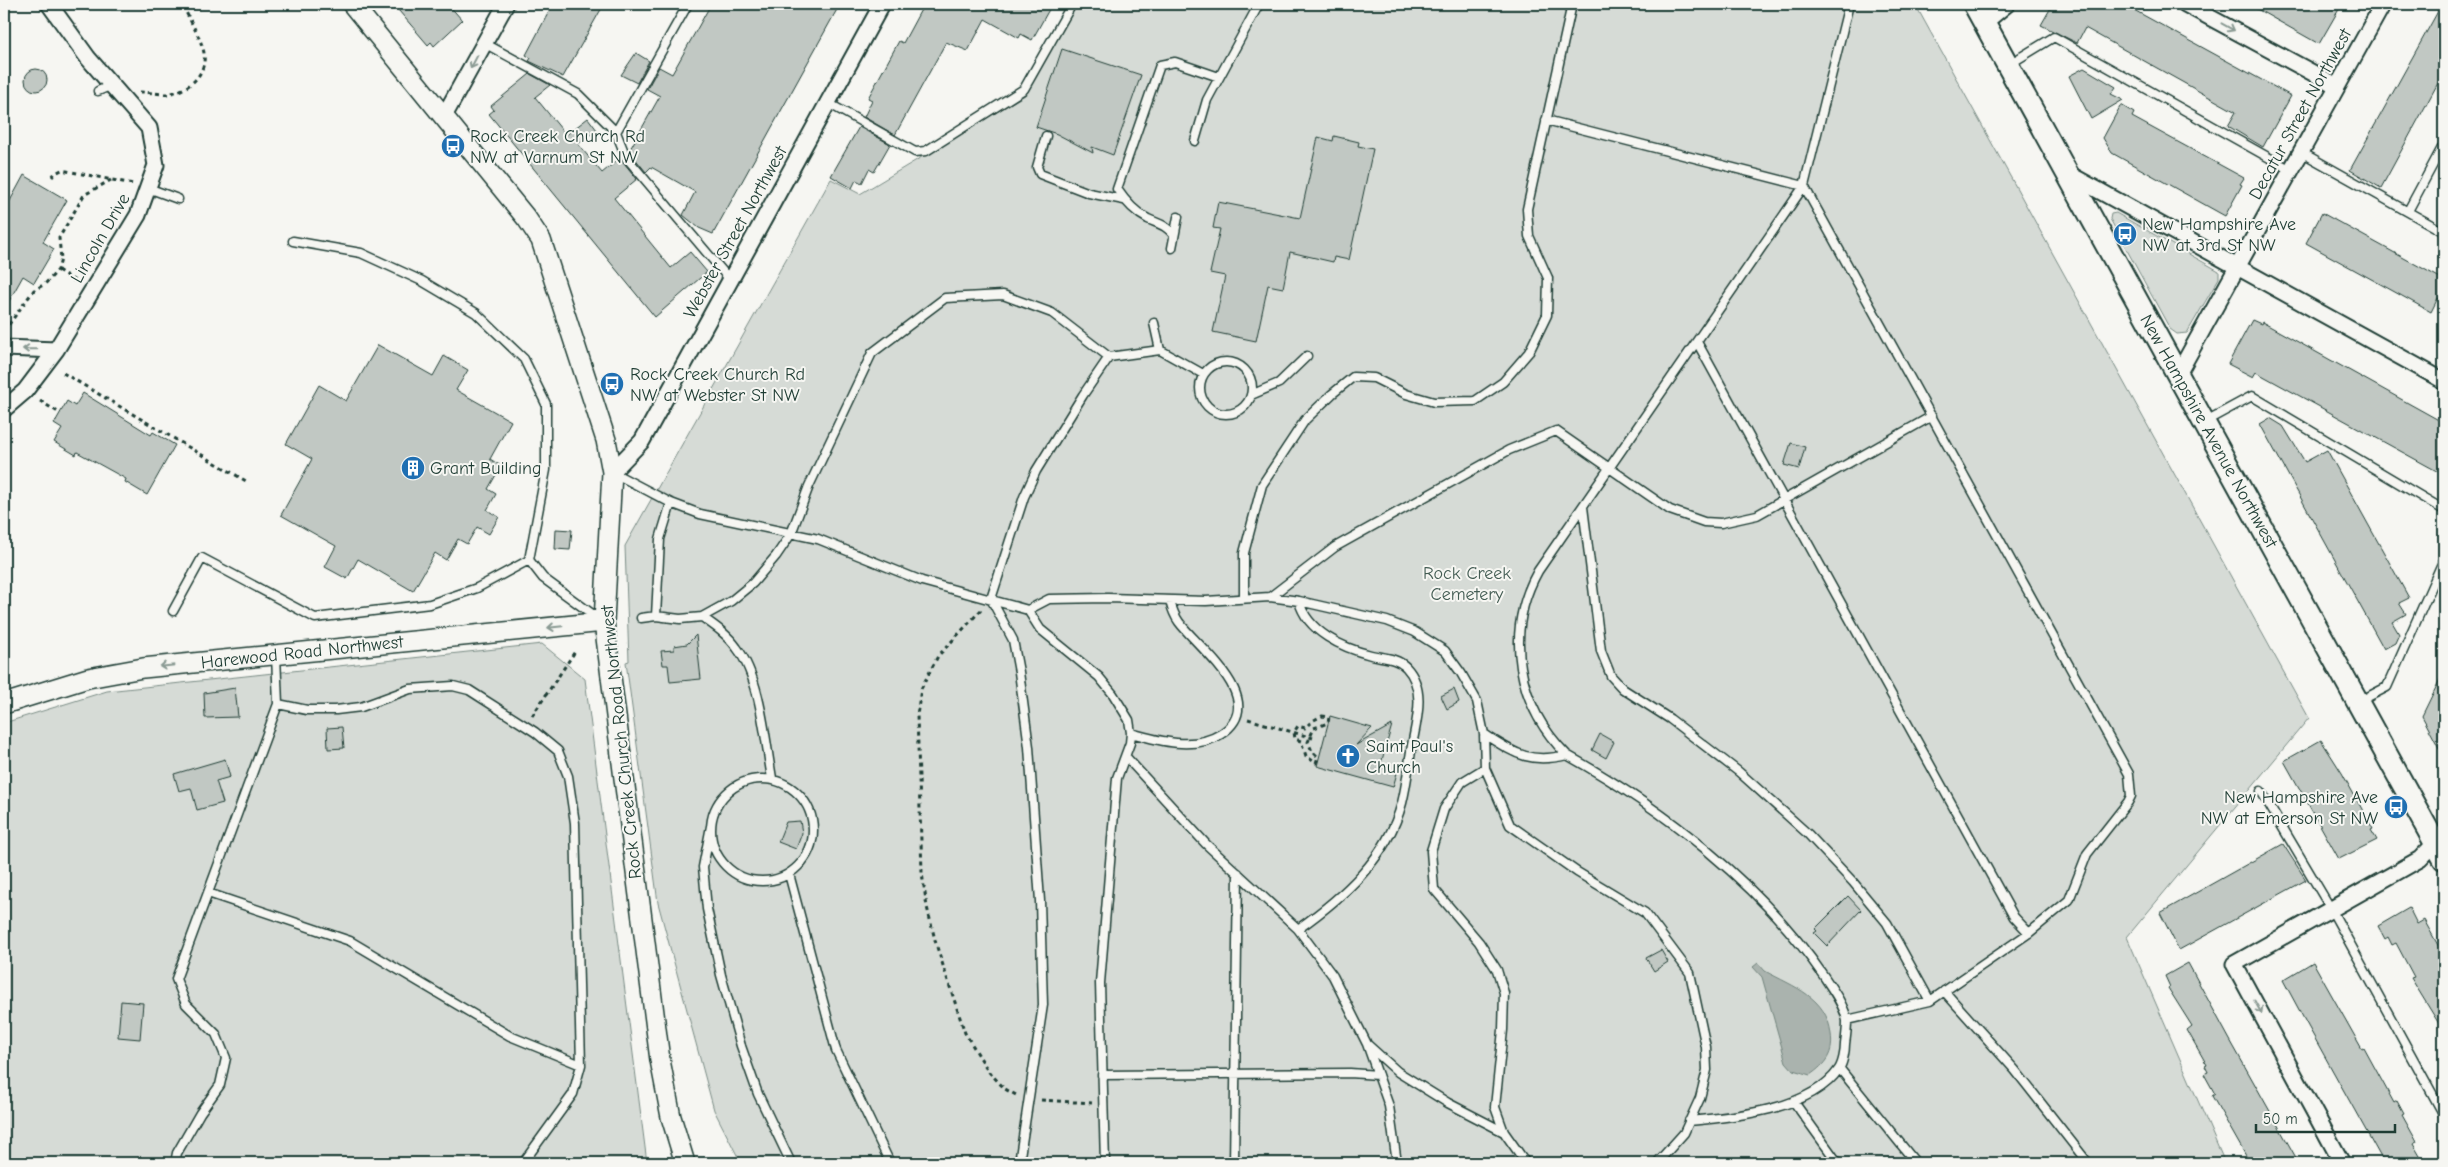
<svg xmlns="http://www.w3.org/2000/svg" width="2448" height="1167" font-family="'Comic Neue',sans-serif">
<style>
.green{fill:#d6dbd6;stroke:#7a8c85}
.water{fill:#aab3ae;stroke:#72847d}
.building{fill:#c1c8c3;stroke:#1f3d34}
.lines{fill:none;stroke-linecap:round;stroke-linejoin:round}
.service-casing{stroke:#1f3d34;stroke-width:11}
.minor-casing{stroke:#1f3d34;stroke-width:19}
.tertiary-casing{stroke:#1f3d34;stroke-width:22}
.secondary-casing{stroke:#1f3d34;stroke-width:25}
.path{stroke:#1f3d34;stroke-width:3;stroke-dasharray:4 4;stroke-linecap:butt}
.service{stroke:#f6f6f2;stroke-width:8}
.minor{stroke:#f6f6f2;stroke-width:15}
.tertiary{stroke:#f6f6f2;stroke-width:19}
.secondary{stroke:#f6f6f2;stroke-width:21}
.oneway{stroke:#8a9a93}
.labels{text-anchor:middle;stroke-width:4;stroke-linejoin:round;paint-order:stroke}
.street-label{font-size:18px;fill:#1f3d34;stroke:#f6f6f2}
.poi-label{font-size:18px;fill:#1f3d34;stroke:#f6f6f2;text-anchor:start}
.park-label{font-size:18px;fill:#445d54;stroke:#f6f6f2}
</style>
<rect width="100%" height="100%" fill="#f6f6f2"/>
<filter id="ink" filterUnits="userSpaceOnUse"><feTurbulence type="fractalNoise" baseFrequency=".02" numOctaves="2"/><feDisplacementMap in="SourceGraphic" scale="10" xChannelSelector="R" yChannelSelector="G"/><feConvolveMatrix kernelMatrix="1 2 1 2 8 2 1 2 1" color-interpolation-filters="sRGB"/></filter>
<g filter="url(#ink)">
<!-- green -->
<path class="green" d="M1077 4H1915L2309 718 2127 937 2225 1163H741L714 1110 658 903 626 662 629 661 625 546 831 179 860 194 1025 95Z
M2116 213 2219 271V278L2187 333 2177 334 2170 329 2110 219 2111 214Z
M542 644 585 679 647 1163H4V723L107 691Z"/>
<!-- water -->
<path class="water" d="M1758 963 1765 971C1794 987 1827 997 1831 1034 1834 1053 1826 1064 1810 1075L1793 1070 1786 1062 1762 977 1753 967Z"/>
<!-- building -->
<path class="building" d="M393 4H448L462 20 434 46 431 42 428 45Z
M553 4H604L563 77 529 61 531 58 526 55Z
M711 4H840L713 234 699 228 683 215 695 192 651 167 646 172 629 151 660 96 647 89 659 67 672 74Z
M924 4H1052L1032 40 1021 34 1019 38 985 19 968 51 946 42 895 135 864 117 872 100 868 98 899 41 903 43Z
M2053 4H2123L2291 96 2263 147 2228 126 2236 112 2085 28 2077 43 2041 25Z
M2248 4H2342L2319 44Z
M2442 4H2444V72L2381 188 2350 170Z
M1062 49 1141 75 1113 155 1092 147 1093 153 1057 134 1036 127Z
M636 53 649 61 637 83 621 75Z
M2084 68 2116 87 2111 94 2123 100 2091 119 2069 76Z
M25 80a11 11 0 1 1 22 0a11 11 0 1 1-22 0Z
M530 74 550 85 535 97 566 135 588 118 597 130 578 144 602 173 620 158 637 179 614 198 671 268 690 252 707 272 655 317 489 114 494 110 491 106Z
M2121 105 2134 113 2132 117 2244 178 2240 184 2242 185 2225 216 2112 153 2103 138Z
M859 127 890 144 874 172 869 169 862 183 856 180 852 188 831 176Z
M1334 136 1359 142 1358 146 1373 149 1349 260 1334 257 1333 262 1290 252 1283 288 1268 285 1256 341 1213 332 1225 276 1210 273 1220 229 1213 228 1218 202 1300 218 1318 137 1333 141Z
M24 175 67 200 43 242 54 249 34 283 23 276 4 310V212Z
M2322 213 2444 280V302L2438 298 2431 312 2306 243Z
M2252 320 2261 324 2262 322 2444 423V475L2256 372 2253 377 2228 364Z
M378 345 433 376 444 356 468 370 456 390 511 421 490 459 501 466 488 489 496 494 487 510 499 517 489 534 477 527 467 544 458 539 446 560 435 553 413 591 358 559 347 579 325 567 336 546 281 515 312 459 286 444 319 385 346 401Z
M83 393 151 435 153 432 175 445 147 495 125 482 126 479 77 452 76 455 54 442 62 429 54 424 67 401 75 406Z
M2270 418 2283 426 2305 462 2327 450 2409 598 2399 603 2406 614 2392 622 2399 634 2395 643 2384 649 2260 424Z
M1791 443 1805 447 1799 469 1784 465Z
M556 529 572 530 570 550 555 549Z
M696 635 701 679 670 682 668 665H663L661 651 674 650V646L687 644Z
M2444 671V757L2422 716Z
M235 688 238 717 205 718 204 693Z
M1454 689 1459 702 1447 709 1441 696Z
M1330 716 1372 728 1356 745 1392 725 1380 767 1397 773 1393 787 1317 766Z
M342 727 344 748 328 749 327 728Z
M1600 734 1614 742 1606 758 1592 750Z
M2321 740 2342 773 2373 829 2371 830 2377 840 2339 859 2284 761Z
M225 759 230 777 216 781 223 803 197 810 191 788 179 791 174 774Z
M800 821 802 833 796 849 778 842 786 822Z
M2283 844 2306 880 2179 950 2160 913Z
M1848 896 1861 910 1827 946 1814 933 1817 931 1815 929Z
M2409 908 2417 924 2424 920 2444 956V1032L2411 978 2414 977 2396 943 2392 945 2388 937 2385 939 2378 926Z
M1661 950 1668 962 1654 971 1646 958Z
M2313 962 2362 1049 2364 1048 2394 1103 2397 1101 2404 1114 2402 1115 2417 1142 2413 1144 2424 1163H2384L2304 1019 2283 980Z
M2188 963 2230 1040 2299 1163H2250L2212 1096 2215 1094 2204 1074 2208 1072 2205 1066 2207 1065 2187 1030 2192 1026 2168 988 2170 987 2165 976Z
M121 1001 143 1003 140 1039 118 1037Z"/>
<g class="lines">
<!-- service casing -->
<g class="service-casing">
<path id="service" d="M484 43 578 94 616 132 688 4
M2008 65 2054 37 2291 170
M98 91 112 85
M828 103 915 152 926 151 1024 89 1072 4
M1546 120 1804 186 2129 774 2131 796 2128 802 2087 854 2069 900 2029 933 1930 1001 1847 1020
M616 132 626 157 730 280
M1046 136 1037 167 1040 174 1089 193 1124 200
M1195 141 1207 100 1259 4
M2301 152 2444 232
M148 188 178 199
M2408 211 2444 144
M1174 235C1166 225 1159 224 1148 219 1134 212 1125 201 1117 189L1160 65 1175 62 1219 77
M293 241 361 253 422 281 476 313 524 359 546 404V470L529 560 543 578 599 619
M1172 248 1178 217
M1154 323 1160 350
M1697 342 2014 917 2029 933
M1200 388a26 26 0 1 1 52 0a26 26 0 1 1-52 0Z
M1251 395 1279 383 1307 356
M2206 421 2252 396 2444 510
M612 472 671 503 700 514 818 539 922 581 1028 610 1049 599 1108 598 1206 601 1270 597 1299 601 1387 621 1415 632 1445 651 1461 673 1477 701 1484 734 1485 768 1510 825 1577 872 1645 913 1690 973 1706 1047 1707 1070 1700 1098 1684 1133 1657 1163
M1583 507 1601 651 1611 676 1623 689 1670 719 1739 772 1808 834 1853 882 1887 923 1930 1001
M1270 597 1335 547 1509 450 1556 431 1670 510 1704 522 1721 523 1757 515 1932 416
M1244 598V553L1262 485 1305 420 1332 394 1353 377 1374 378 1406 394 1434 402 1475 401 1503 382 1529 352 1547 315 1548 278 1529 236 1527 209 1572 4
M1028 610 1040 629 1099 677 1113 694 1129 720 1131 733 1130 743 1117 778 1100 983 1105 1163
M173 611 202 558 315 618 430 604 477 588 529 560
M656 616 660 539 671 503
M702 617C715 626 728 635 737 648 761 679 765 740 772 778
M641 618 656 616 680 619 702 617 731 601 753 583 776 556 791 534 809 486 872 353 945 298 1003 295 1052 313 1109 357
M2360 701 2387 687 2444 559
M278 704 307 710H336L361 707 410 689 453 686 469 690 535 732 558 751 568 776 575 823 581 1065 573 1094 523 1163
M1131 733C1159 741 1194 751 1221 734 1271 701 1198 648 1179 622 1174 615 1172 609 1170 601
M1484 734C1516 754 1529 764 1567 755
M1126 757 1206 844 1298 929 1333 976 1367 1044 1389 1106 1397 1163
M1485 768 1462 782 1444 809 1431 851 1434 889 1479 942 1497 970 1504 993 1503 1030 1495 1107 1504 1132 1526 1163
M711 830a51 51 0 1 1 102 0a51 51 0 1 1-102 0Z
M2261 791 2331 909 2444 1115
M711 826 703 867 707 909 721 975 741 1046 758 1094 791 1163
M789 874 836 1050 890 1163
M208 893 350 941 510 1036 581 1065
M1298 929C1343 897 1387 859 1402 803 1407 784 1409 760 1413 740 1418 716 1425 687 1406 667 1397 658 1384 658 1371 655 1343 648 1307 632 1299 601
M1944 991 2015 1070 2088 1163
M1368 1045 1398 1072 1448 1103 1504 1132
M1840 1069 1916 1163
M1102 1075 1350 1073 1378 1075
M1794 1102 1838 1163
M1689 1121C1734 1117 1811 1110 1839 1069 1843 1063 1845 1051 1845 1044 1846 1037 1847 1028 1847 1021 1845 1006 1831 987 1823 975 1761 884 1662 808 1567 755 1517 706 1504 632 1538 571L1804 186 1849 4
M175 1163 177 1153 200 1113 220 1085 226 1058 216 1034 186 1004 176 979 278 704 276 655
M1019 1163 1043 1005 1040 901 1029 747 1019 672 1013 640 991 599 1024 497 1036 471 1083 395 1109 357 1160 350 1203 374
M1234 1163 1238 873"/>
</g>
<!-- minor casing -->
<g class="minor-casing">
<path id="minor" d="M2185 4 2337 86
M1984 23 2007 4
M443 118 506 4
M2067 173 2444 381
M4 348 56 350
M2178 374 2383 4
M4 409 25 391 56 350 138 215 156 165 149 128 88 58 49 4
M612 472 642 441 882 4
M2342 1163 2234 964 2420 859 2444 834"/>
</g>
<!-- tertiary casing -->
<g class="tertiary-casing">
<path id="tertiary" d="M352 4 527 219 541 240 606 440 612 472 604 622 660 1060 671 1117 685 1163
M4 704 88 678 143 668 604 622"/>
</g>
<!-- secondary casing -->
<g class="secondary-casing">
<path id="secondary" d="M1974 4 2444 859"/>
</g>
<!-- path -->
<path class="path" d="M140 92C148 92 158 94 167 94 187 91 207 76 204 53 202 40 188 17 182 4
M52 177 55 173 62 170 133 184
M58 270 78 283
M4 331 34 290 45 284 58 270 61 259 59 238 84 195 111 180
M63 373 246 481
M40 401 58 412
M981 610 938 656 921 689 917 715 922 873 927 907 936 944 965 1033 989 1072 1005 1089 1018 1096
M532 716 576 650
M1322 716 1329 717 1328 723 1314 728 1308 742 1312 751 1318 757 1316 763 1306 756 1301 741 1295 739 1294 732 1298 726 1305 728 1312 721Z
M1248 719 1313 738
M1041 1100 1092 1103"/>
<!-- service -->
<use href="#service" class="service"/>
<!-- minor -->
<use href="#minor" class="minor"/>
<!-- tertiary -->
<use href="#tertiary" class="tertiary"/>
<!-- secondary -->
<use href="#secondary" class="secondary"/>
</g>
<!-- one-way arrows -->
<defs><path id="oneway-shaft" d="M-6 0H5M1.5-3L5.5 0L1.5 3" fill="none" stroke-width="1.6" stroke-linecap="round" stroke-linejoin="round" transform="scale(1.25)"/></defs>
<g class="oneway">
<use href="#oneway-shaft" transform="translate(2228 27) rotate(29)"/>
<use href="#oneway-shaft" transform="translate(474 62) rotate(118)"/>
<use href="#oneway-shaft" transform="translate(30 349) rotate(-179)"/>
<use href="#oneway-shaft" transform="translate(555 627) rotate(174)"/>
<use href="#oneway-shaft" transform="translate(167 666) rotate(174)"/>
<use href="#oneway-shaft" transform="translate(2258 1007) rotate(61)"/>
</g>
</g>
<!-- icons -->
<defs>
<g id="bus-disc" transform="scale(1.25)"><circle r="9.5" fill="#1f6fb2" stroke="#f6f6f2"/><path d="M-5-6H5V4H4V6H2V4H-2V6H-4V4H-5ZM-3.5-4V0h7V-4ZM-3.5 1.2v1.5H-2V1.2ZM2 1.2v1.5H3.5V1.2Z" fill="#fff"/></g>
<g id="building-disc" transform="scale(1.25)"><circle r="9.5" fill="#1f6fb2" stroke="#f6f6f2"/><path d="M-4-6H4V6H1V3H-1V6H-4ZM-2.5-4.3h1.7v1.8h-1.7ZM.8-4.3h1.7v1.8H.8ZM-2.5-1h1.7V.8h-1.7ZM.8-1h1.7V.8H.8Z" fill="#fff"/></g>
<g id="church-disc" transform="scale(1.25)"><circle r="9.5" fill="#1f6fb2" stroke="#f6f6f2"/><path d="M-1.2-6h2.4v3.5h3.3v2.4h-3.3V6h-2.4V-.1h-3.3v-2.4h3.3Z" fill="#fff"/></g>
</defs>
<g fill-rule="evenodd">
<use href="#bus-disc" x="453" y="146"/>
<use href="#bus-disc" x="2125" y="234"/>
<use href="#bus-disc" x="612" y="384"/>
<use href="#building-disc" x="413" y="468"/>
<use href="#church-disc" x="1348" y="756"/>
<use href="#bus-disc" x="2396" y="807"/>
</g>
<g class="labels">
<!-- street labels -->
<g class="street-label">
<text transform="translate(2300 114) rotate(-61)" y="6">Decatur Street Northwest</text>
<text transform="translate(735 232) rotate(-61)" y="6">Webster Street Northwest</text>
<text transform="translate(100 238) rotate(-60)" y="6">Lincoln Drive</text>
<text transform="translate(2209 431) rotate(61)" y="6">New Hampshire Avenue Northwest</text>
<text transform="translate(302 652) rotate(-6)" y="6">Harewood Road Northwest</text>
<text transform="translate(621 742) rotate(-96)" y="6">Rock Creek Church Road Northwest</text>
</g>
<!-- poi labels -->
<g class="poi-label">
<text x="470" y="142">Rock Creek Church Rd<tspan x="470" dy="21">NW at Varnum St NW</tspan></text>
<text x="2142" y="230">New Hampshire Ave<tspan x="2142" dy="21">NW at 3rd St NW</tspan></text>
<text x="630" y="380">Rock Creek Church Rd<tspan x="630" dy="21">NW at Webster St NW</tspan></text>
<text x="430" y="474">Grant Building</text>
<text x="1366" y="752">Saint Paul's<tspan x="1366" dy="21">Church</tspan></text>
<text x="2378" y="803" text-anchor="end">New Hampshire Ave<tspan x="2378" dy="21">NW at Emerson St NW</tspan></text>
</g>
<!-- park labels -->
<g class="park-label">
<text x="1467" y="579">Rock Creek<tspan x="1467" dy="21">Cemetery</tspan></text>
</g>
</g>
<!-- margin -->
<rect width="2448" height="1167" fill="none" stroke="#f6f6f2" stroke-width="20"/>
<rect x="10" y="10" width="2428" height="1147" fill="none" stroke="#1f3d34" stroke-width="2" filter="url(#ink)"/>
<!-- scale -->
<path d="M2256 1124v8h139v-8" fill="none" stroke="#1f3d34" stroke-width="2.5"/>
<text x="2263" y="1124" font-size="15" fill="#1f3d34" stroke="#f6f6f2" stroke-width="4" paint-order="stroke">50 m</text>
</svg>
